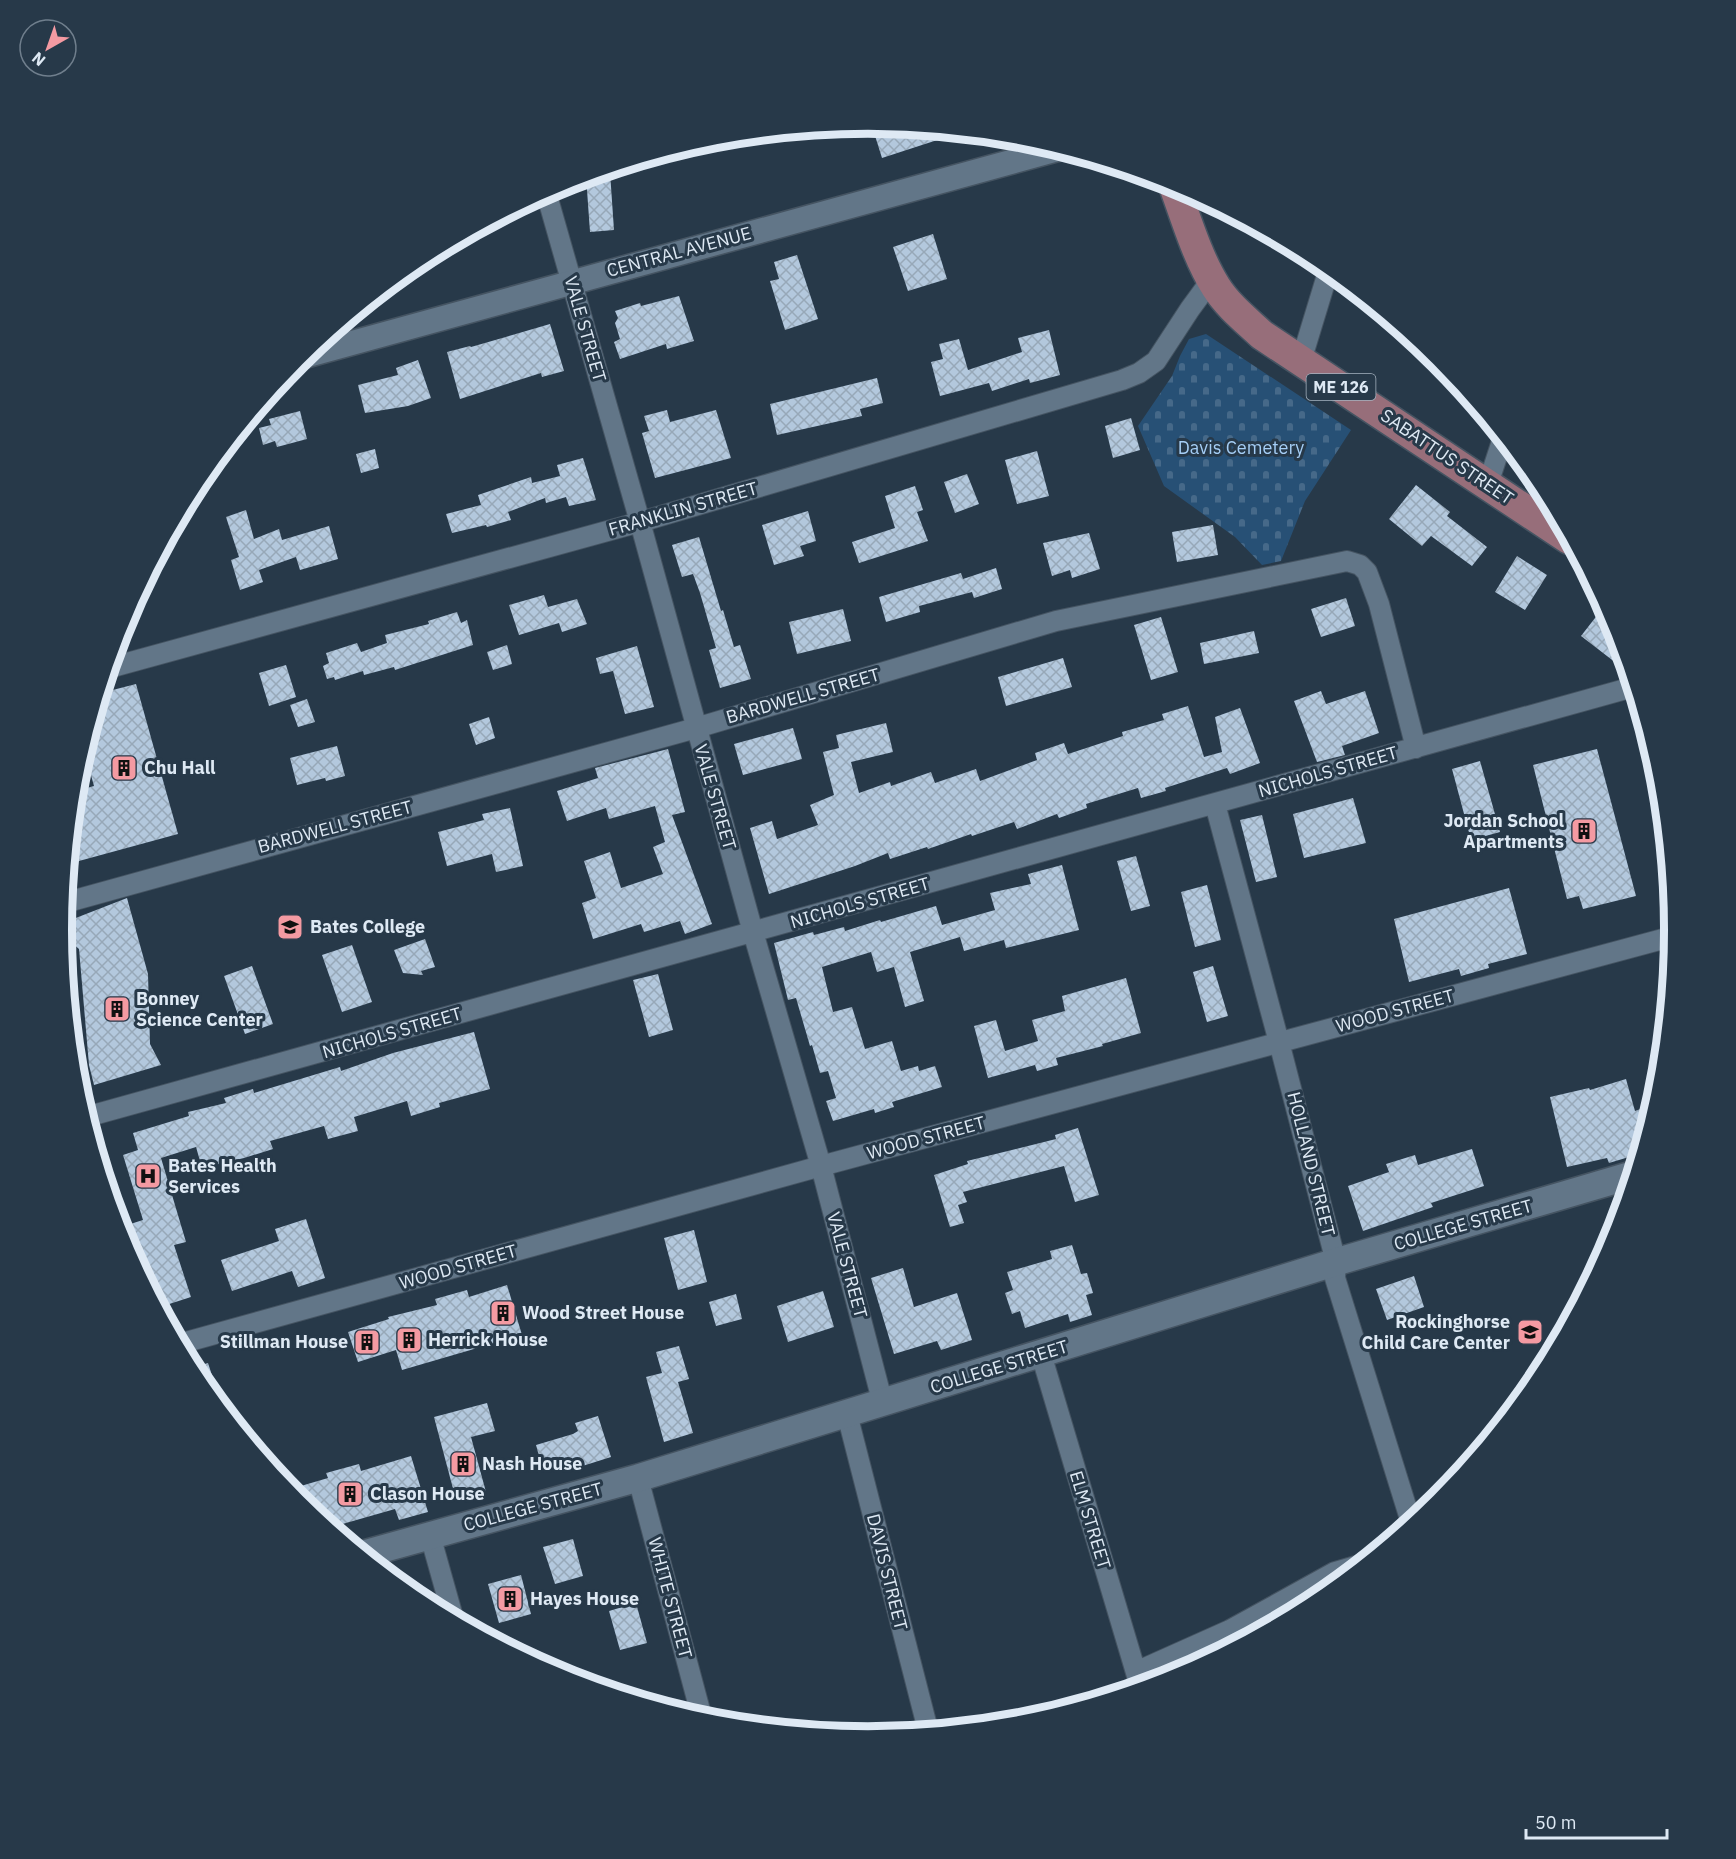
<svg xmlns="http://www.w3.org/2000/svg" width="1736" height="1859" font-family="'IBM Plex Sans',sans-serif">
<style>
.cemetery{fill:url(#cemetery-stones)}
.building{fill:url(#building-cross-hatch)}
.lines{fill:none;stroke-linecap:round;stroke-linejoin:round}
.minor-casing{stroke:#455462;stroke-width:22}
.tertiary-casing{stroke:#455462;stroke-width:27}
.secondary-casing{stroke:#455462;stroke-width:30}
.primary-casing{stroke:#455462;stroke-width:33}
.minor{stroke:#627688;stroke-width:20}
.tertiary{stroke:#627688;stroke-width:24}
.secondary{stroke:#627688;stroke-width:27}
.primary{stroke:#976e7a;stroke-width:30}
.labels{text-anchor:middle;stroke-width:6;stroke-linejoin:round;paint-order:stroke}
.shield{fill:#273949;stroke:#a7b4c1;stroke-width:1.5}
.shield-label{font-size:16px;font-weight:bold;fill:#dee9f4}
.street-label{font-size:18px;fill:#dee9f4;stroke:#273949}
.park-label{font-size:18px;fill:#a5cef6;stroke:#273949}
.poi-label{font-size:18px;font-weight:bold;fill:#dee9f4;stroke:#273949;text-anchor:start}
.rim{fill:none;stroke:#dee9f4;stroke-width:8}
</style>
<defs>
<pattern id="cemetery-stones" width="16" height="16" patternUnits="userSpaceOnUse" patternTransform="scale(1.5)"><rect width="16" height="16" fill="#275075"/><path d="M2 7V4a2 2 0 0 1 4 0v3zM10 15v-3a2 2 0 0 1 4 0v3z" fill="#466989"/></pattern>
<pattern id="building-cross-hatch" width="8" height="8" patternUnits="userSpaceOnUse" patternTransform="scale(1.5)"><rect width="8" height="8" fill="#b3c8dd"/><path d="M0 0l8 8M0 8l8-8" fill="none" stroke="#97a8b8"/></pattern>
</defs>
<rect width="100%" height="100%" fill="#273949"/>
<!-- cemetery -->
<path class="cemetery" d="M1206 334 1351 430 1305 501 1281 561 1262 565 1235 537 1164 486 1138 426 1172 376 1180 356 1189 339Z"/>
<!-- building -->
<path class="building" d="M871 123 886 125 962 132 882 158Z
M610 172 614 230 590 232 586 176Z
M933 234 947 279 908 291 893 247Z
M797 255 818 319 785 330 770 281 779 279 774 262Z
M679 296 694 341 667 349 666 344 620 359 614 342 620 339 615 323 618 318 615 311 640 303 641 306Z
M550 324 564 371 542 377 541 373 460 399 447 352 470 346 471 347Z
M1049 330 1060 375 1030 383 1029 379 992 391 989 383 940 396 931 362 943 359 939 344 959 339 968 370 1022 352 1018 338Z
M418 360 431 398 408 406 365 413 358 385 398 375 396 368Z
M877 378 883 403 860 409 862 416 777 435 770 404Z
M667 410 670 422 716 410 731 458 655 478 642 433 649 431 644 416Z
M300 411 307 439 277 447 275 441 263 445 259 428 271 425 269 419Z
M1131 418 1140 450 1113 458 1105 426Z
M375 449 379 468 361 473 356 454Z
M1037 451 1049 496 1017 504 1005 460Z
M583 458 596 500 569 506 566 497 546 503 545 498 508 512 511 520 487 527 486 525 452 533 446 514 481 505 478 495 531 477 532 483 560 476 557 465Z
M967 474 979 504 955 513 944 482Z
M1416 485 1450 512 1447 516 1487 547 1472 566 1431 536 1422 546 1389 519Z
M915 486 923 510 917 512 928 541 859 563 852 542 895 528 885 496Z
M246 510 254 539 279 529 282 540 329 526 338 559 300 570 296 557 259 570 263 582 240 590 231 560 239 557 226 517Z
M808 511 816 541 800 546 804 556 774 565 762 525Z
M1213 525 1218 555 1177 562 1172 532Z
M1089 533 1100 569 1072 578 1070 570 1052 576 1043 543Z
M699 537 721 611 723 610 734 647 740 645 751 679 720 688 709 650 716 648 700 593 693 574 682 577 672 545Z
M1517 556 1547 575 1525 610 1495 592Z
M996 568 1002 589 974 598 972 592 919 606 920 612 886 622 879 597 961 573 963 579Z
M544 595 548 607 577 599 587 624 562 632 559 623 519 635 509 605Z
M1346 598 1355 626 1321 637 1311 609Z
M843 609 851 641 797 654 789 622Z
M1602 609 1610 616 1613 621 1629 673 1581 636Z
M457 612 461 623 467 620 473 645 395 670 394 667 364 675 363 671 335 680 334 677 327 679 323 666 329 663 326 653 357 643 361 652 387 643 385 635 429 624 428 621Z
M1161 617 1178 672 1151 680 1134 625Z
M1254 631 1259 653 1204 664 1200 643Z
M507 645 512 664 493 670 487 652Z
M637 646 654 707 625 714 613 671 600 674 596 658Z
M1063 658 1072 687 1006 706 998 677Z
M286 665 296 697 269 706 259 673Z
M136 684 178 834 68 864 75 791 94 786 84 750 101 693Z
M1321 691 1326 704 1365 691 1379 733 1342 746 1345 755 1317 762 1294 701Z
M307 699 315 722 298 727 290 705Z
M1188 706 1204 757 1222 752 1215 717 1240 708 1260 763 1230 774 1227 768 1165 788 1166 791 1141 798 1138 788 1086 804 1087 808 1059 818 1057 814 1017 829 1014 822 972 836 971 834 928 849 927 847 890 859 888 853 855 866 769 894 750 828 772 821 777 839 818 825 810 805 834 795 823 752 839 748 836 735 886 723 893 752 851 762 859 793 890 782 891 786 931 772 935 783 976 769 980 781 1037 760 1035 753 1064 743 1068 754 1123 736 1122 732 1164 720 1162 714Z
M489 717 495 738 476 745 469 724Z
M793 728 802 759 743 775 734 744Z
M337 746 345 776 326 781 325 778 297 785 290 758Z
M668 749 685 812 672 815 712 924 685 934 680 921 644 932 641 924 593 939 582 903 596 898 584 861 610 852 621 888 663 874 653 847 665 842 655 806 609 819 606 808 567 821 557 791 598 778 595 768Z
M1597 749 1636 896 1583 909 1579 896 1567 899 1533 765Z
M1480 761 1500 832 1471 840 1452 769Z
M1353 798 1366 843 1304 858 1293 814Z
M510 808 523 866 496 872 492 854 447 866 438 832 484 820 482 814Z
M1262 815 1277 877 1256 882 1240 820Z
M1136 856 1150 906 1131 911 1117 861Z
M1062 865 1079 930 1006 948 1004 940 964 951 960 937 910 952 924 1001 905 1007 894 967 877 972 871 952 822 967 833 1012 852 1007 865 1049 892 1041 901 1071 918 1066 919 1071 935 1066 942 1087 892 1102 894 1107 875 1113 874 1109 833 1121 826 1101 836 1098 828 1071 820 1073 812 1045 810 1046 796 998 788 1000 774 943 813 932 814 935 844 927 845 931 880 920 881 922 936 906 942 925 995 910 990 893 1031 884 1028 874Z
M1207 885 1221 940 1195 947 1181 892Z
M1509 888 1527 954 1488 964 1489 968 1461 976 1459 969 1409 982 1394 919Z
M127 898 148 974 150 1044 161 1065 94 1085 89 1065 79 949 71 942 68 921Z
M425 939 435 967 421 971 423 975 403 973 394 950Z
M352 945 372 1002 342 1012 322 955Z
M252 966 273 1024 245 1034 224 976Z
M1213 966 1228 1016 1207 1022 1193 972Z
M658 974 673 1030 649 1037 633 980Z
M1126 978 1141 1033 1102 1044 1103 1046 1056 1058 1058 1065 1037 1071 1035 1065 988 1078 974 1026 996 1020 1005 1051 1038 1041 1032 1020 1065 1011 1062 996Z
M474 1032 490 1089 439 1103 440 1107 411 1116 407 1101 354 1117 358 1131 328 1139 324 1126 270 1141 273 1149 244 1158 202 1168 196 1147 161 1158 186 1242 174 1245 191 1297 160 1307 143 1276 127 1225 143 1220 123 1155 138 1150 133 1133 189 1116 188 1112 226 1103 224 1098 253 1089 254 1093 340 1067 341 1071 393 1053Z
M1626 1079 1635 1111 1654 1104 1639 1154 1609 1163 1607 1158 1567 1167 1550 1097 1589 1088 1590 1090Z
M1078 1128 1099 1195 1075 1202 1064 1166 963 1192 967 1202 958 1205 964 1223 950 1227 934 1175 968 1164 967 1161 1056 1139 1055 1135Z
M1472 1149 1484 1186 1431 1203 1433 1207 1363 1231 1348 1186 1389 1172 1386 1164 1415 1155 1418 1165Z
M306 1219 325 1278 298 1287 292 1271 232 1291 221 1260 279 1241 275 1229Z
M694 1230 707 1282 678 1290 664 1238Z
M1072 1245 1081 1274 1087 1273 1093 1293 1086 1295 1092 1315 1070 1322 1068 1314 1025 1328 1020 1311 1012 1314 1005 1293 1013 1290 1007 1272 1052 1259 1050 1251Z
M903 1268 914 1307 957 1293 972 1340 941 1350 937 1341 894 1354 871 1278Z
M1414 1276 1424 1307 1387 1320 1376 1289Z
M507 1285 522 1335 402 1370 396 1350 358 1362 348 1332 389 1319 388 1317 437 1305 435 1299 467 1290 469 1297Z
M823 1291 834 1327 788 1342 777 1306Z
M736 1294 742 1319 716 1326 709 1302Z
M679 1346 689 1379 678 1382 693 1433 664 1442 646 1377 662 1373 656 1352Z
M208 1363 222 1406H221L197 1377 192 1368Z
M487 1403 495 1431 471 1437 486 1492 456 1500 434 1417Z
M598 1416 611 1457 573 1469 570 1458 542 1467 536 1445 573 1434 578 1431 575 1423Z
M411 1456 428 1512 399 1520 395 1509 332 1527 297 1499 294 1488 328 1478 326 1473 359 1464 361 1471Z
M573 1539 583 1576 555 1584 543 1547Z
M521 1575 531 1614 499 1623 488 1584Z
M636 1603 647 1643 620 1650 609 1611Z"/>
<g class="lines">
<!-- minor casing -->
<g class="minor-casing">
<path id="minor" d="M546 192 640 522 753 932 821 1166 883 1404
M1301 361 1329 269
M1488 484 1503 438
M109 668 640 522 1122 380 1139 373 1156 361 1190 309 1212 279
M1215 804 1279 1042 1336 1262 1335 1278 1411 1522
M64 903 696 728 1056 621 1347 561 1360 565 1367 572 1379 604 1416 748
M86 1117 1633 687
M179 1344 821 1166 1674 936
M1041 1354 1140 1686
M847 1414 928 1730
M638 1478 702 1718
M430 1535 453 1617
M1136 1672 1230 1630 1335 1572 1359 1565"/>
</g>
<!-- tertiary casing -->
<g class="tertiary-casing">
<path id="tertiary" d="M301 357 1058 149"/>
</g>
<!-- secondary casing -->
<g class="secondary-casing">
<path id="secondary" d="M364 1554 638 1478 1336 1262 1632 1175"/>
</g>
<!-- primary casing -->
<g class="primary-casing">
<path id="primary" d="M1173 183C1186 218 1197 257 1216 287 1228 306 1246 320 1262 335L1569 539"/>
</g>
<!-- minor -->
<use href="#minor" class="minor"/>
<!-- tertiary -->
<use href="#tertiary" class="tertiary"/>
<!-- secondary -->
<use href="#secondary" class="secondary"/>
<!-- primary -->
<use href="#primary" class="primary"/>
</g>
<!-- icons -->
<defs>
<g id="building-square" transform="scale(1.35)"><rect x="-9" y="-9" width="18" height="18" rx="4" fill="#f49aa2" stroke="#273949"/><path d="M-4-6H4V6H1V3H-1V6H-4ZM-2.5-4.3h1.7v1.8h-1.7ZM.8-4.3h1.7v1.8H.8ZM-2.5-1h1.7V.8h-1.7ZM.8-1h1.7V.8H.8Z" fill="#111"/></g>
<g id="university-square" transform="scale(1.35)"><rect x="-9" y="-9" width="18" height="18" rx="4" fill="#f49aa2" stroke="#273949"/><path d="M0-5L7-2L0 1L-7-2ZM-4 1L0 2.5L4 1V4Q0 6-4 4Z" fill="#111"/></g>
<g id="hospital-square" transform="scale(1.35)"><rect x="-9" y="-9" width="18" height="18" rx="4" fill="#f49aa2" stroke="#273949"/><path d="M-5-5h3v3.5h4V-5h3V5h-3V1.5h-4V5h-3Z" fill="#111"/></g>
<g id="school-square" transform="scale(1.35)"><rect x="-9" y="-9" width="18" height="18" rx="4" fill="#f49aa2" stroke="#273949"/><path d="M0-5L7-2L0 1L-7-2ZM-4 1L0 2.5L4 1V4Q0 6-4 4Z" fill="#111"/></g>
</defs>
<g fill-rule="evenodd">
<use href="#building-square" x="124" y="768"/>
<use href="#building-square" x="1584" y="831"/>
<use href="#university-square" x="290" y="927"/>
<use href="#building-square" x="117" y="1009"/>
<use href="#hospital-square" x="148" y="1176"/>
<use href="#building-square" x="503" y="1313"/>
<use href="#school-square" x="1530" y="1332"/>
<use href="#building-square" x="409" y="1340"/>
<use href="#building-square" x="367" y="1342"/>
<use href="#building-square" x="463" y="1464"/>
<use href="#building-square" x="350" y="1494"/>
<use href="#building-square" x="510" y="1599"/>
</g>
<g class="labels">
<!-- shield labels -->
<rect class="shield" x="1306.5" y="374" width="69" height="26" rx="4.5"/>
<g class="shield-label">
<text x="1341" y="393">ME 126</text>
</g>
<!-- street labels -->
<g class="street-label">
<text transform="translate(679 252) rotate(-15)" y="6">CENTRAL AVENUE</text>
<text transform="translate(585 329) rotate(74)" y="6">VALE STREET</text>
<text transform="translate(1447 457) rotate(34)" y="6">SABATTUS STREET</text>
<text transform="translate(683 509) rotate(-16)" y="6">FRANKLIN STREET</text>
<text transform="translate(803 696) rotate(-16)" y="6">BARDWELL STREET</text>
<text transform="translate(1328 772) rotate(-16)" y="6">NICHOLS STREET</text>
<text transform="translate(715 797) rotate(74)" y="6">VALE STREET</text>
<text transform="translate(335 827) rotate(-15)" y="6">BARDWELL STREET</text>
<text transform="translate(860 903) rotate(-16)" y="6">NICHOLS STREET</text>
<text transform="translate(1395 1011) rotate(-15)" y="6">WOOD STREET</text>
<text transform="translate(392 1033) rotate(-16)" y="6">NICHOLS STREET</text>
<text transform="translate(926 1138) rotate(-15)" y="6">WOOD STREET</text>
<text transform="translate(1311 1164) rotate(76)" y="6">HOLLAND STREET</text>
<text transform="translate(1463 1225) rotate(-16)" y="6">COLLEGE STREET</text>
<text transform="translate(847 1265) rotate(75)" y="6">VALE STREET</text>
<text transform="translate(458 1267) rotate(-16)" y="6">WOOD STREET</text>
<text transform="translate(999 1367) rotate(-17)" y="6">COLLEGE STREET</text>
<text transform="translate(533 1507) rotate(-15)" y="6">COLLEGE STREET</text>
<text transform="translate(1090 1520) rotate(73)" y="6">ELM STREET</text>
<text transform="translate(887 1572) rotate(76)" y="6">DAVIS STREET</text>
<text transform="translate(670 1598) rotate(75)" y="6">WHITE STREET</text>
</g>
<!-- park labels -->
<g class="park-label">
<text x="1241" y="454">Davis Cemetery</text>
</g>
<!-- poi labels -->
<g class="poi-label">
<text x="144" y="774">Chu Hall</text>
<text x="1564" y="827" text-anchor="end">Jordan School<tspan x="1564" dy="21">Apartments</tspan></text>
<text x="310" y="933">Bates College</text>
<text x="136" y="1005">Bonney<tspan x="136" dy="21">Science Center</tspan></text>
<text x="168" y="1172">Bates Health<tspan x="168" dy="21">Services</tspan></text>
<text x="522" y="1319">Wood Street House</text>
<text x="1510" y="1328" text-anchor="end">Rockinghorse<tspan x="1510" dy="21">Child Care Center</tspan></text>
<text x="428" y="1346">Herrick House</text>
<text x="348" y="1348" text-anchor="end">Stillman House</text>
<text x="482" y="1470">Nash House</text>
<text x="370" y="1500">Clason House</text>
<text x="530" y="1605">Hayes House</text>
</g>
</g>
<!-- crop -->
<path d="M0 0H1736V1859H0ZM72 930a796 796 0 1 1 1592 0a796 796 0 1 1-1592 0Z" fill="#273949" fill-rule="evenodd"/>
<path class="rim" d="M72 930a796 796 0 1 1 1592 0a796 796 0 1 1-1592 0Z"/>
<!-- north arrow -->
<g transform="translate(48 48) rotate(220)"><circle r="28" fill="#273949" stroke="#707f8d" stroke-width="1.5"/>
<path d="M0-4.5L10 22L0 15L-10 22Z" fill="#f49aa2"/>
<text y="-9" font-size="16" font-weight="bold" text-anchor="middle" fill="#dee9f4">N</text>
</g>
<!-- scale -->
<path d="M1526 1829v9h141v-9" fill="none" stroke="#dee9f4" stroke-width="3"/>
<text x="1535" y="1829" font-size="18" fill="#dee9f4" stroke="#273949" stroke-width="4.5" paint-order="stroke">50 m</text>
</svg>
